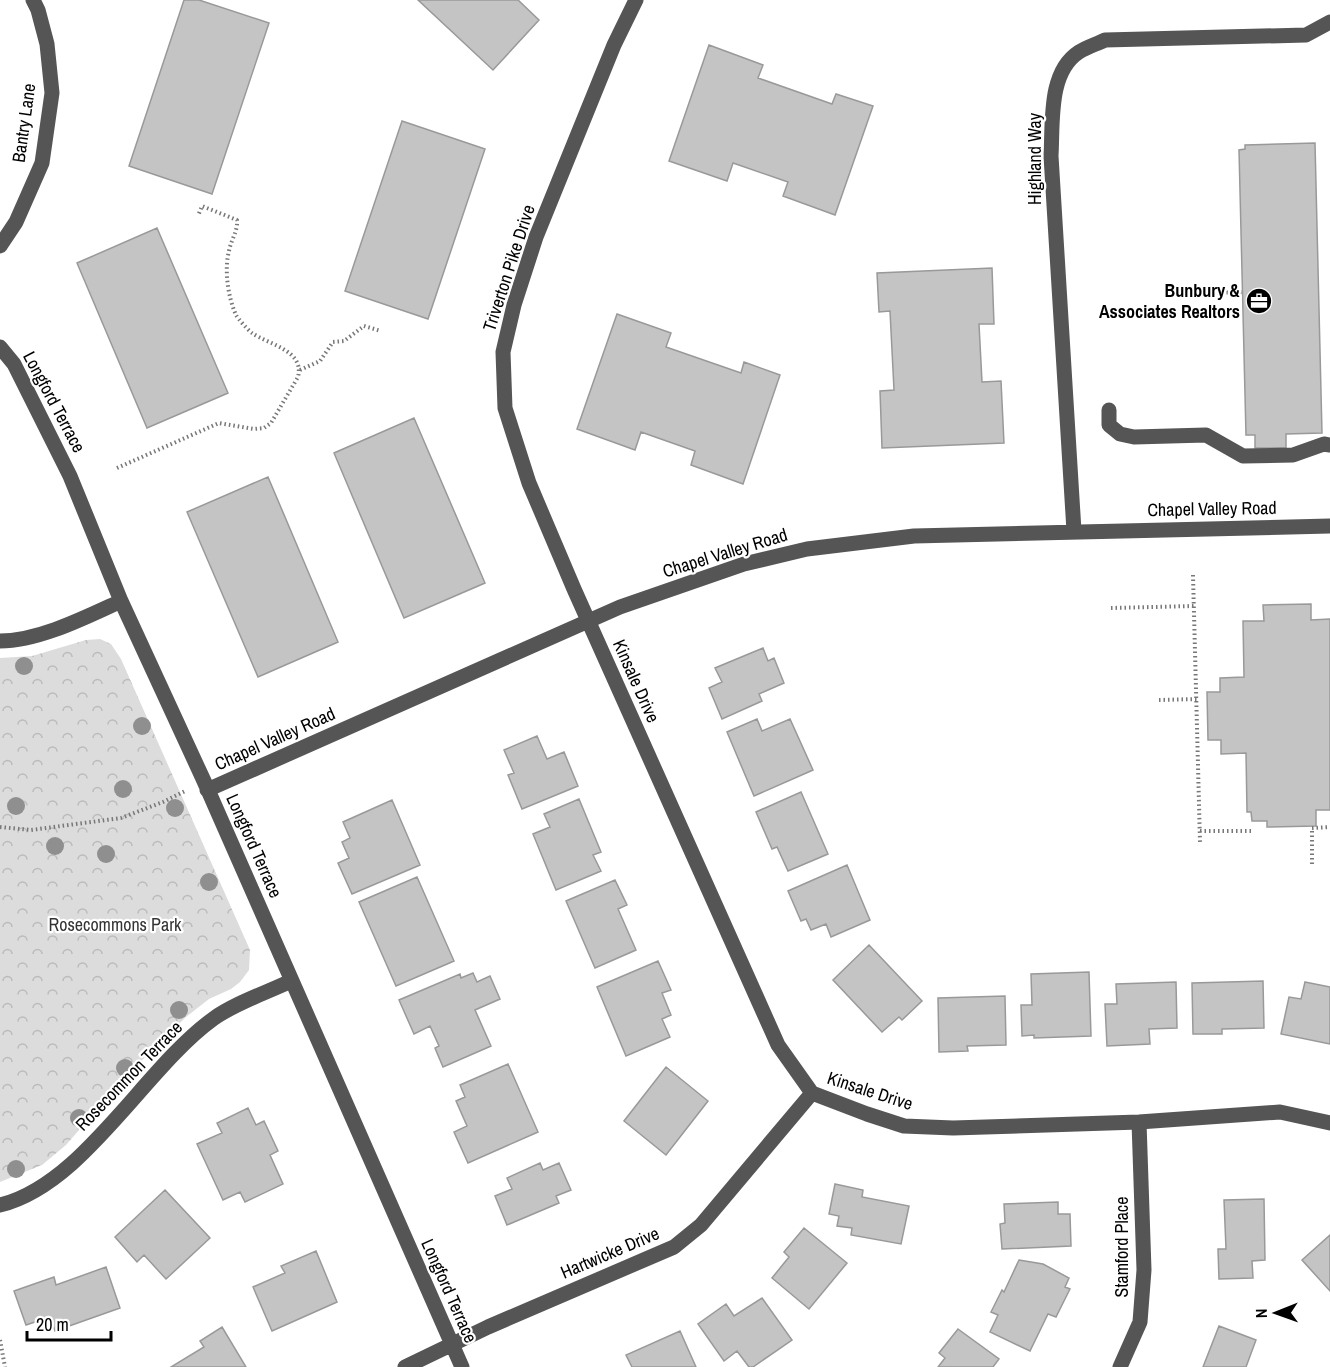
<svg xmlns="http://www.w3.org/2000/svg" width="1330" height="1367" font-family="'Archivo Narrow',sans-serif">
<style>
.park{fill:url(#park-crowns)}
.building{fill:#c4c4c4;stroke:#999;stroke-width:1.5}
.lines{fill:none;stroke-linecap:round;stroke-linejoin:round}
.path{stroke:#777;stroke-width:4;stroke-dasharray:1.5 3;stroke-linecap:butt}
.minor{stroke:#555;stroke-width:15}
.tree{fill:#8f8f8f}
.labels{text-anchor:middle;stroke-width:4.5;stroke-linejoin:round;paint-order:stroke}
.street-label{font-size:18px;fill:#000;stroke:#fff}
.poi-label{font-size:18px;font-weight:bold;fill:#000;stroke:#fff;text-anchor:end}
.park-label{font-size:18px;fill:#333;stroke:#fff}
</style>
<defs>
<pattern id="park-crowns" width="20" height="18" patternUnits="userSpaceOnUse" patternTransform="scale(1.5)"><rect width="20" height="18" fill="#dcdcdc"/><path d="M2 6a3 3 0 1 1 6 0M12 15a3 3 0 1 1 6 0" fill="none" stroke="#bbb"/></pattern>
</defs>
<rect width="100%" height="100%" fill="#fff"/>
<!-- park -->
<path class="park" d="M100 639 111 644 121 659 250 950 249 970 240 982 231 989 209 999 186 1017 125 1077 66 1145 42 1165 0 1182V658L32 656 86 640Z"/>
<!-- building -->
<path class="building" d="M184 0H199L269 23 212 194 129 166Z
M418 0H518L539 20 493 70Z
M709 45 763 65 758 78 832 104 836 94 873 106 835 215 783 196 788 182 733 163 727 181 669 161Z
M402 121 485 149 428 319 345 291Z
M1315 143 1322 433 1286 434V448H1255V435H1246L1239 150 1245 149V145Z
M157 228 228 393 147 428 77 263Z
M992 268 994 324H979L982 382 1001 381 1004 443 882 448 880 391 894 390 890 311 879 312 877 273Z
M617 314 671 333 666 347 741 373 744 362 780 375 743 484 691 465 695 451 641 432 635 450 577 429Z
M414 418 485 583 404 618 334 453Z
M268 477 338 642 258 677 187 512Z
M1311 604V620L1330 619V810H1316V826L1267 827V821H1252L1251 812H1247L1246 753 1221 754V740H1208L1207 692H1220V678L1244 677 1243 621H1264L1263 605Z
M763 648 768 661 774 658 784 683 759 694 762 701 722 719 709 688 722 682 715 668Z
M757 719 762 731 790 719 813 770 754 796 727 732Z
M537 736 547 759 564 752 578 786 522 809 508 775 514 773 504 750Z
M801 792 828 854 788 871 777 847 772 849 756 812Z
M579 799 601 852 593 855 601 871 556 890 533 834 550 827 544 814Z
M392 800 420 865 352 894 338 863 349 858 342 842 350 838 343 822Z
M847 865 870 920 831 937 826 924 811 930 806 919 801 921 788 891Z
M417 877 454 961 396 986 359 902Z
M615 880 627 905 618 909 636 950 595 968 566 901Z
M869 945 922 1001 902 1020 899 1017 882 1032 833 980Z
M658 961 671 990 662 993 671 1015 662 1019 670 1037 626 1056 597 987Z
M1089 972 1091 1036 1034 1038V1035L1022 1036 1021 1005H1032L1031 974Z
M473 973 477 982 490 976 500 999 475 1010 491 1046 443 1067 435 1048 439 1046 430 1026 414 1034 399 1000 460 974 461 978Z
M1263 981 1264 1028 1222 1029V1034H1193L1192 983Z
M1176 982 1177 1028 1149 1029 1150 1044 1107 1046 1105 1004H1117L1116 984Z
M1305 982 1330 987V1044L1281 1034 1289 997 1301 999Z
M1005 996 1006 1045 967 1046 968 1051 939 1052 938 998Z
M508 1064 538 1132 468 1163 454 1132 467 1126 456 1101 465 1097 460 1085Z
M666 1067 708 1101 666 1155 624 1121Z
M248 1108 256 1125 264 1121 278 1151 270 1155 283 1184 245 1202 240 1192 223 1200 197 1144 222 1133 217 1123Z
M540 1163 543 1170 559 1163 571 1190 556 1196 559 1203 507 1225 495 1196 512 1189 507 1178Z
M835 1184 863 1190 862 1197 909 1206 901 1244 851 1235 852 1228 837 1226 839 1216 829 1214Z
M165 1190 210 1238 166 1279 144 1255 137 1262 115 1237Z
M1264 1199 1265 1260 1252 1261 1253 1278 1219 1279 1218 1249H1226L1224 1200Z
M1058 1202V1214H1070L1071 1246 1002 1249 1000 1224 1005 1223 1004 1204Z
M804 1228 847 1263 809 1309 772 1278 789 1257 784 1252Z
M1330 1235V1291L1302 1260Z
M316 1251 337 1302 272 1331 253 1287 285 1273 281 1266Z
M1019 1260 1043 1264 1069 1278 1065 1287 1070 1289 1056 1317 1048 1314 1030 1351 990 1332 998 1315 991 1312 1002 1290 1004 1292Z
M106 1267 120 1308 55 1331 50 1317 26 1325 14 1291 54 1277 56 1285Z
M762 1298 792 1340 753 1367H749L737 1351 724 1361 698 1324 726 1304 734 1316Z
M1219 1326 1256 1340 1246 1367H1203Z
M222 1327 246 1367H171L204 1347 200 1341Z
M958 1329 999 1359 993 1367H938L945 1358 939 1353Z
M680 1331 696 1367H632L626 1355Z"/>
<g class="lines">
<!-- path -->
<path class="path" d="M1186 294 1243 292
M300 370 320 361 333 342 344 341 364 326 381 331
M117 468 219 423 254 429 264 428 271 423 298 377C305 350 267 344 252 333 247 329 239 320 236 315 228 297 224 270 229 251 231 240 238 231 237 220L202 206 198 216
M1193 575 1200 842
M1111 608 1194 606
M1159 700 1197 699
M0 827 31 830 121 818 163 802 185 791
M1200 831H1252
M1312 864V828L1330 827
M0 1340 5 1367"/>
<!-- minor -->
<path class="minor" d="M636 0 614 45 536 237 514 305 503 352 505 408 529 483 574 589 778 1045 812 1093 867 1114 904 1126 953 1128 1139 1122 1280 1112 1330 1123
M0 246 16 222 42 163 52 93 47 44 38 10 33 0
M0 347 14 364 70 476 121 601 204 781 462 1367
M1109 410V425L1120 434 1134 437 1206 435 1243 456 1293 455 1324 444 1330 445
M1074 531 1051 156C1053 122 1048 72 1079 52 1087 47 1097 44 1105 40L1306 35 1330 22
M0 641C39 641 86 617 121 601
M207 790 620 607 744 564 807 549 914 536 1330 526
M0 1205C83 1185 144 1069 213 1019 233 1004 268 992 291 981
M405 1367 488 1327 674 1247 701 1225 812 1093
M1120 1367 1140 1322 1144 1270 1139 1122"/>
</g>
<!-- trees -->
<g class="tree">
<circle cx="24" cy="666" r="9"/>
<circle cx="142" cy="726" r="9"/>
<circle cx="123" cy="789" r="9"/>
<circle cx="16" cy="806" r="9"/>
<circle cx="175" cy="808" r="9"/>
<circle cx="55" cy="846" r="9"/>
<circle cx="106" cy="854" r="9"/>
<circle cx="209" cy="882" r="9"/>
<circle cx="179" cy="1010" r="9"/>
<circle cx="125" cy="1068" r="9"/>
<circle cx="79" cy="1118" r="9"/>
<circle cx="16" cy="1169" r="9"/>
</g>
<!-- icons -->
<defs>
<g id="office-disc" transform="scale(1.35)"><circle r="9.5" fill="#000" stroke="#fff"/><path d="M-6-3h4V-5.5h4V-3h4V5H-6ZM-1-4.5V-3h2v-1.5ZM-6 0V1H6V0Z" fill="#fff"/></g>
</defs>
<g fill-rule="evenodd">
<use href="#office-disc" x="1259" y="301"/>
</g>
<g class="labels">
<!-- street labels -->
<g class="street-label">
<text transform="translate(24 123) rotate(-82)" y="6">Bantry Lane</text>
<text transform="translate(1035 159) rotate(-90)" y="6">Highland Way</text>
<text transform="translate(509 268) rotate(-72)" y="6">Triverton Pike Drive</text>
<text transform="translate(54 402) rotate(62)" y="6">Longford Terrace</text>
<text transform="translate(1212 509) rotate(-1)" y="6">Chapel Valley Road</text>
<text transform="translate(725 553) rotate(-17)" y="6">Chapel Valley Road</text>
<text transform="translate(636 681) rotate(66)" y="6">Kinsale Drive</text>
<text transform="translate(275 739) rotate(-24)" y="6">Chapel Valley Road</text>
<text transform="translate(254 846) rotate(66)" y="6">Longford Terrace</text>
<text transform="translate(129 1076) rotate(-46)" y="6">Rosecommon Terrace</text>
<text transform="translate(870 1091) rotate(18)" y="6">Kinsale Drive</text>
<text transform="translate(1122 1247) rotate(-90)" y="6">Stamford Place</text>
<text transform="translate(610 1253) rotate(-23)" y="6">Hartwicke Drive</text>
<text transform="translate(449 1291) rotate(66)" y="6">Longford Terrace</text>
</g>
<!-- poi labels -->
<g class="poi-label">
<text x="1240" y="297">Bunbury &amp;<tspan x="1240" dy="21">Associates Realtors</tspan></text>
</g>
<!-- park labels -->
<g class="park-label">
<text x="115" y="931">Rosecommons Park</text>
</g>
</g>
<!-- north arrow -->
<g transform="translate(1276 1313) rotate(269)" stroke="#ffffff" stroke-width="4.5" paint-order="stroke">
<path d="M0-4.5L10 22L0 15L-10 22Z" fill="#000000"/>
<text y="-9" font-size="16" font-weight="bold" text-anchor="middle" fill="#000000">N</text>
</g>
<!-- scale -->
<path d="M27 1331v9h84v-9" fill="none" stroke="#000000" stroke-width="3"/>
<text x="36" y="1331" font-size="18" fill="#000000" stroke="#ffffff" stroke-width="4.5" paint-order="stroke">20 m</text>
</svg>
